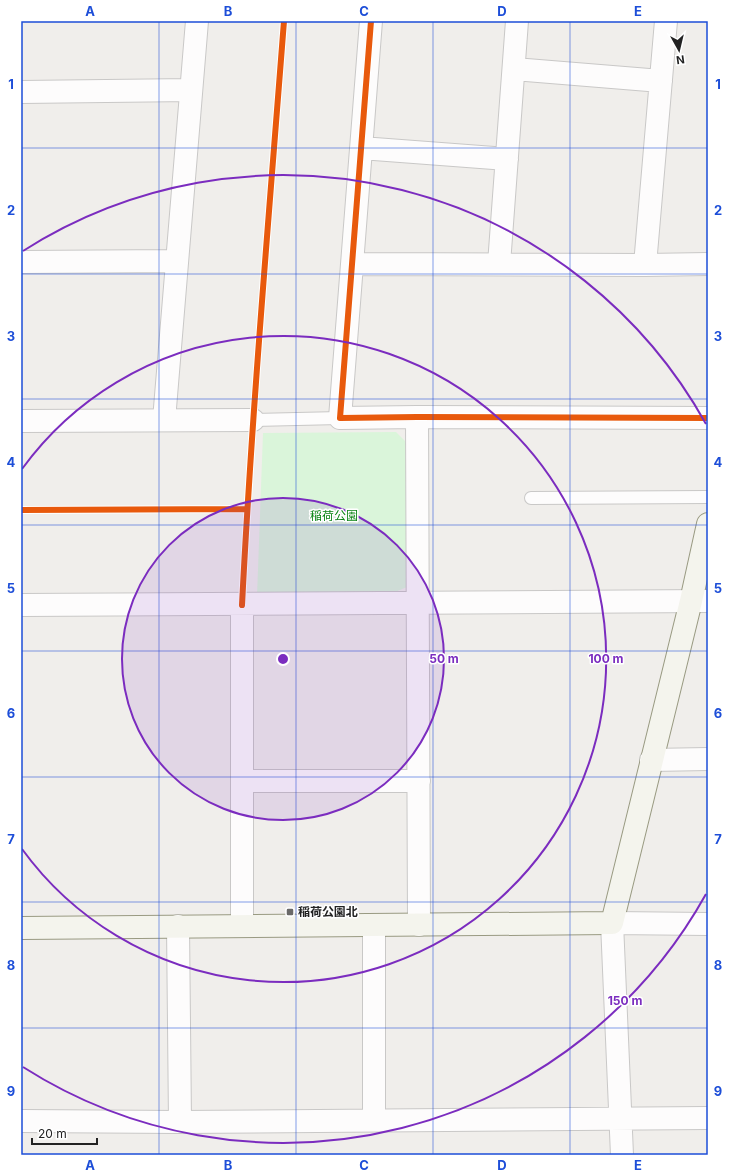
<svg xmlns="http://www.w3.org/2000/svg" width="729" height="1176" font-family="Inter,'Noto Sans JP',sans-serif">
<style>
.park{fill:#daf5da}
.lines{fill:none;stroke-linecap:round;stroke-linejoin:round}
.lane-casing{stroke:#c9c8c7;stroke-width:14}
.street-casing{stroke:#c9c8c7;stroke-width:24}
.secondary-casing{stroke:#999a82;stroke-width:24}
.lane{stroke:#fdfcfc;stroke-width:12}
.street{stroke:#fdfcfc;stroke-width:22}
.secondary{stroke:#f4f4ed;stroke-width:22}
.cycleway-casing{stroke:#fff;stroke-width:8}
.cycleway{stroke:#e8590c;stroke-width:6}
.grid{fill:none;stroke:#1d4ed8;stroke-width:1;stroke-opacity:0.55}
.ring{fill:none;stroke:#7b2cbf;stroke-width:2}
.poi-dot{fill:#6a6968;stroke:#fff;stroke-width:1.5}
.labels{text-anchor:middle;stroke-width:3;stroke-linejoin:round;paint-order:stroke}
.park-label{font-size:12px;fill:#0c8416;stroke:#fff}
.poi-label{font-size:12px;font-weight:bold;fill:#222;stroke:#fff;text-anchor:start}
.centre{fill:#7b2cbf;stroke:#fff;stroke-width:2}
.ring-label{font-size:12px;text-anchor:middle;font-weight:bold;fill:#7b2cbf;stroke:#fff;stroke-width:3;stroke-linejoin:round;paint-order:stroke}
.neatline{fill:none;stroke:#1d4ed8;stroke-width:1.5}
.grid-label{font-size:13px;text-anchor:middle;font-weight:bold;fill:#1d4ed8}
</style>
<rect width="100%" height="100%" fill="#f0eeeb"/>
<!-- park -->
<path class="park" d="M396 432 409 445 407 587 395 592 257 596 263 433Z"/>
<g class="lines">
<!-- lane casing -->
<g class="lane-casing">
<path id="lane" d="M253 420 340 418
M531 498 708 497"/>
</g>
<!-- street casing -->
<g class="street-casing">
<path id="street" d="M371 21 340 418 417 417 708 418
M514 69 661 81
M21 92 191 90
M361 148 507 159
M21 262 177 261
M353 264 645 265 708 264
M499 264 517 21
M645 265 666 21
M417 417 419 925
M164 420 197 21
M21 421 253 420
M21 605 708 601
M242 605V926
M651 760 708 759
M242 781H419
M178 926 180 1122
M374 1120V925
M21 1121 180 1122 708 1118
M622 1155 612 923 708 924"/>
</g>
<!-- secondary casing -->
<g class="secondary-casing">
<path id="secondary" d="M21 928 612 923 691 601 708 524"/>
</g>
<!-- lane -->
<use href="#lane" class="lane"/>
<!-- street -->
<use href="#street" class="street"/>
<!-- secondary -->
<use href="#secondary" class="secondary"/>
<!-- cycleway casing -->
<g class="cycleway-casing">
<path id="cycleway" d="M371 21 340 418 417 417 708 418
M21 510 247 509
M242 605C252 410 269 215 284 21"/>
</g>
<!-- cycleway -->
<use href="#cycleway" class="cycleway"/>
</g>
<!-- grid -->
<path class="grid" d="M159 21V1155M296 21V1155M433 21V1155M570 21V1155M21 148H708M21 274H708M21 399H708M21 525H708M21 651H708M21 777H708M21 902H708M21 1028H708"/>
<!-- distance rings -->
<circle cx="283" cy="659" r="161" fill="#7b2cbf" fill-opacity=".12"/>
<g class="ring">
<circle cx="283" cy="659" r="161"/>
<path d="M22 469A323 323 0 1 1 22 849"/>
<path d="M706 894A484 484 0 0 1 23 1067M23 251A484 484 0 0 1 706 424"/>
</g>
<!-- markers -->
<rect class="poi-dot" x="286" y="908" width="8" height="8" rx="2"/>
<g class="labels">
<!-- park labels -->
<g class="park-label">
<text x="334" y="520">稲荷公園</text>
</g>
<!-- poi labels -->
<g class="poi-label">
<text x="298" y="916">稲荷公園北</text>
</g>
</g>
<circle cx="283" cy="659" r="6" class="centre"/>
<g class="ring-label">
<text x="444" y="663">50 m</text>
<text x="606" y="663">100 m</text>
<text x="625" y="1005">150 m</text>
</g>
<!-- border -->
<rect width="729" height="1176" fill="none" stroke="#ffffff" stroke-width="44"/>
<!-- north arrow -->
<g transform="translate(679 50) rotate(172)" stroke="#ffffff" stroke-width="3" paint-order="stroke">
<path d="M0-3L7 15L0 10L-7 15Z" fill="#222222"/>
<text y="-6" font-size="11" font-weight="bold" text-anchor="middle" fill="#222222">N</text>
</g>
<!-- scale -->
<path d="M32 1138v6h65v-6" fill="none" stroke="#222222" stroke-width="2"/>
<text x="38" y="1138" font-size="12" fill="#222222" stroke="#ffffff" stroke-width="3" paint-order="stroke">20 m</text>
<rect x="22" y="22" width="685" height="1132" class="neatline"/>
<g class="grid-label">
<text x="90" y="16">A</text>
<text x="228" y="16">B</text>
<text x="364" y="16">C</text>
<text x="502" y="16">D</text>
<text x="638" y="16">E</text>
<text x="11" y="89">1</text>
<text x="718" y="89">1</text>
<text x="11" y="215">2</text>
<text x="718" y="215">2</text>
<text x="11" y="341">3</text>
<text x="718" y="341">3</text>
<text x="11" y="467">4</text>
<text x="718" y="467">4</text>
<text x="11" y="593">5</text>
<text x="718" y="593">5</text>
<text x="11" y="718">6</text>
<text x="718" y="718">6</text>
<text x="11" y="844">7</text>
<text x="718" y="844">7</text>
<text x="11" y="970">8</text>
<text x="718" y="970">8</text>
<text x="11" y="1096">9</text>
<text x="718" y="1096">9</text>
<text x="90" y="1170">A</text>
<text x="228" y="1170">B</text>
<text x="364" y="1170">C</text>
<text x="502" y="1170">D</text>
<text x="638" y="1170">E</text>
</g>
</svg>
